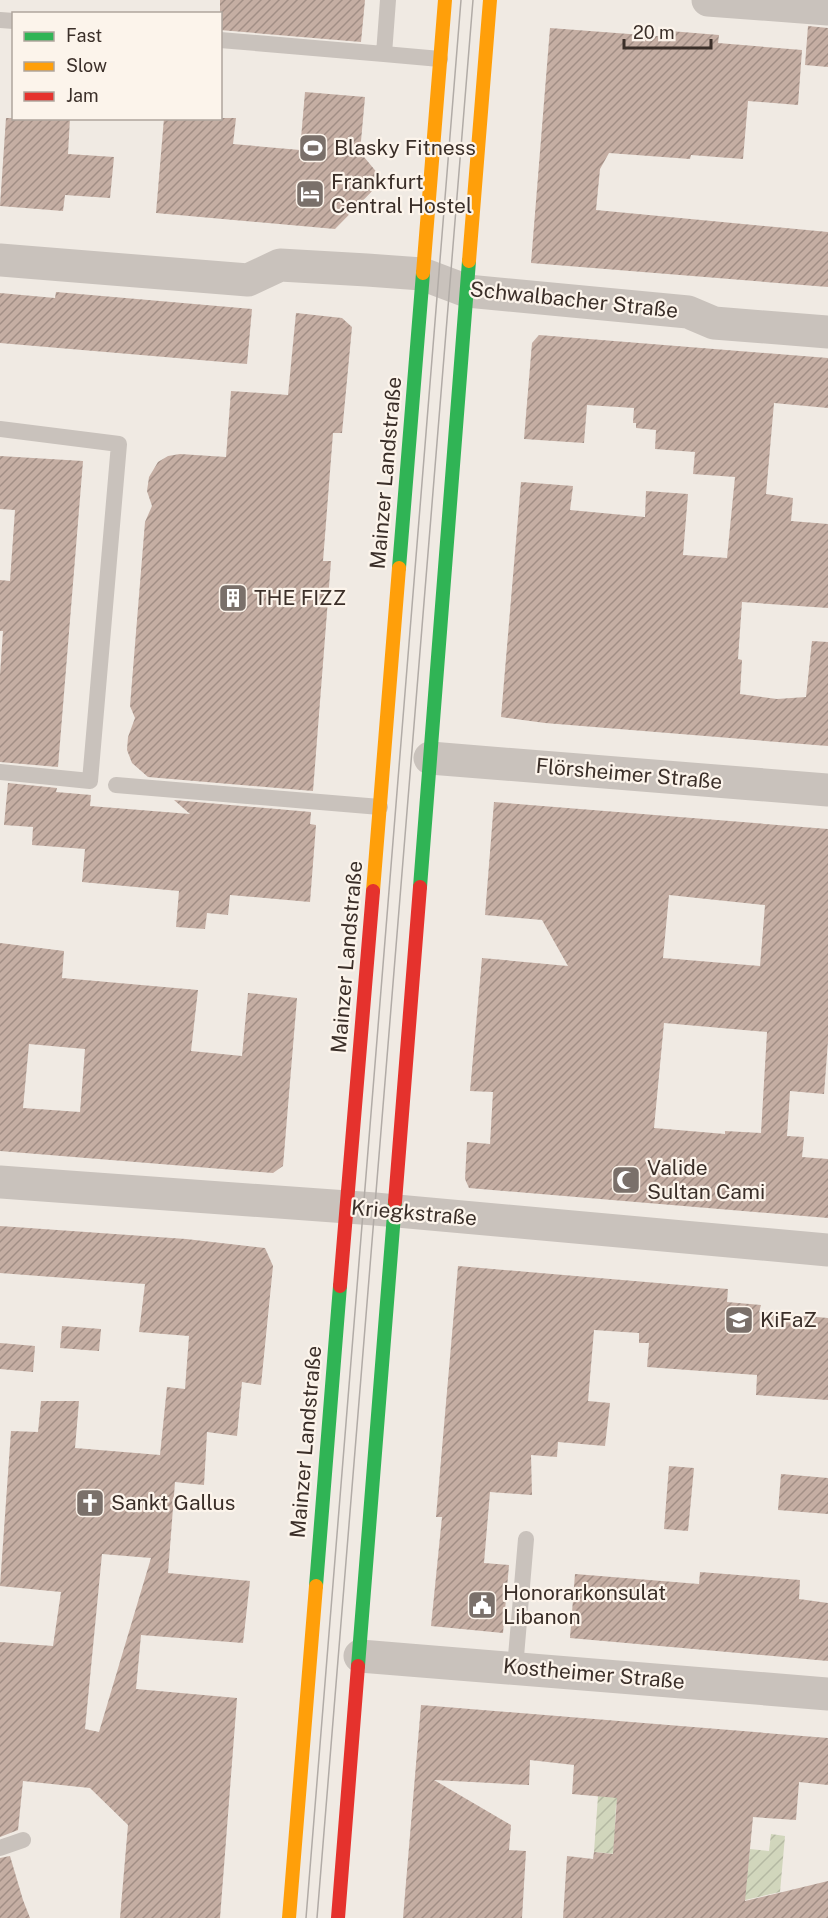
<svg xmlns="http://www.w3.org/2000/svg" width="828" height="1918" font-family="'Public Sans',sans-serif">
<style>
.garden{fill:url(#garden-furrows)}
.building{fill:url(#building-hatch);fill-rule:evenodd}
.lines{fill:none;stroke-linecap:round;stroke-linejoin:round}
.lane{stroke:#c9c2bc;stroke-width:16}
.street{stroke:#c9c2bc;stroke-width:33}
.fast{stroke:#30b455;stroke-width:14}
.slow{stroke:#ff9f0a;stroke-width:14}
.jam{stroke:#e5322d;stroke-width:14}
.tram{stroke:#b1aba6;stroke-width:1.5}
.labels{text-anchor:middle;stroke-width:4.5;stroke-linejoin:round;paint-order:stroke}
.poi-label{font-size:21px;fill:#3b2f29;stroke:#fcf4eb;text-anchor:start}
.street-label{font-size:21px;fill:#3b2f29;stroke:#fcf4eb}
</style>
<defs>
<pattern id="garden-furrows" width="10" height="10" patternUnits="userSpaceOnUse" patternTransform="scale(1.5)"><rect width="10" height="10" fill="#d1d6bc"/><path d="M-1 1l2-2M0 10L10 0M9 11l2-2" fill="none" stroke="#b4b8a2"/></pattern>
<pattern id="building-hatch" width="6" height="6" patternUnits="userSpaceOnUse" patternTransform="scale(1.5)"><rect width="6" height="6" fill="#c5aea3"/><path d="M-1 1l2-2M0 6l6-6M5 7l2-2" fill="none" stroke="#a18e85"/></pattern>
</defs>
<rect width="100%" height="100%" fill="#f0eae3"/>
<!-- garden -->
<path class="garden" d="M599 1782 626 1805 616 1804 615 1825 642 1828 616 1854 594 1852Z
M771 1834 785 1836 780 1892 683 1914 746 1885 750 1849 769 1851Z"/>
<!-- building -->
<path class="building" d="M220 0H365L361 42 220 30Z
M808 26 828 28V67L805 65Z
M550 28 669 37 670 31 719 35 718 43 802 50 798 105 748 101 743 159 691 155 690 159 609 153 600 169 596 210 828 232V287L531 263Z
M305 92 365 97 360 152 383 180 335 229 156 213 164 118H236L233 144 300 150Z
M6 118H70L68 154 114 157 110 198 65 195 63 211 0 206Z
M56 292 252 309 247 364 0 343V293L55 298Z
M296 313 342 318 352 327 342 433H333L323 561H331L313 791 148 777 132 763 127 750 128 737 135 718 130 706 145 522 152 506 147 491 149 477 158 462 168 456 180 454 226 457 231 391 288 395Z
M539 335 828 358V408L774 403 766 494 793 498 791 521 828 524V608L742 602 738 659 742 660 740 694 777 699 806 697 812 641 828 642V746L545 723 501 717 521 482 573 486 570 510 645 517 646 491 688 494 683 555 727 558 735 477 693 474 695 452 655 449 656 430 636 428V423H633L634 408 587 405 584 443 524 439 532 343Z
M0 456 83 461 58 767 0 762V675L3 631H0V580L10 581 15 510 0 509Z
M8 783 57 788 56 792 91 795 90 806 190 814 174 800 311 812 310 824 316 825 310 902 230 895 228 915 207 913 205 929 176 927 179 891 82 882 85 849 32 845 33 827 4 825Z
M494 802 828 829V1041L824 1094 790 1091 787 1136 804 1137 802 1157 828 1159V1218L469 1188 465 1179 467 1142 490 1144 493 1092 470 1091 482 958 568 966 542 920 485 915ZM669 895 765 905 760 966 663 958ZM664 1023 767 1032 761 1133 725 1131V1134L654 1128Z
M0 943 64 951 62 978 198 990 191 1051 242 1056 248 993 297 998 283 1166 273 1173 0 1151ZM29 1044 85 1049 80 1112 23 1108Z
M0 1226 186 1239 265 1248 273 1266 261 1385 242 1382 237 1436 207 1432 204 1485 175 1482 168 1573 250 1581 243 1643 141 1635 136 1689 237 1698 220 1918H120L128 1825 90 1788 23 1781 18 1830 0 1837V1642L53 1646 61 1592 0 1586 11 1431 38 1432 41 1401H79L75 1448 160 1455 167 1387 185 1389 189 1336 139 1332 145 1284 0 1273ZM102 1554 151 1558 99 1732 85 1729Z
M458 1266 728 1289 727 1302 761 1305 759 1312 828 1318V1400L756 1395 757 1375 647 1367 649 1343H639V1333L594 1330 588 1401 610 1403 605 1446 558 1442 557 1457 531 1455 532 1495 490 1492 484 1563 509 1565 503 1633 431 1626 442 1517H436Z
M62 1326 101 1329 99 1351 60 1348Z
M0 1343 35 1346 33 1372 0 1369Z
M669 1466 694 1468 688 1531 664 1529Z
M781 1474 828 1478V1514L778 1510Z
M700 1572 800 1580 799 1599 828 1603V1661L570 1638 575 1574 699 1584Z
M421 1705 828 1738V1785L799 1782 796 1820 753 1817 745 1901 828 1881V1918H563L567 1856 593 1859 594 1852 613 1854 617 1798 572 1794 574 1765 530 1760 529 1785 434 1780 511 1825 509 1850 526 1851 522 1918H403Z
M10 1856 23 1900 30 1918H0V1858Z"/>
<g class="lines">
<!-- lane -->
<path class="lane" d="M0 20 14 21
M220 40 384 54 388 0
M384 54 440 59
M0 429 119 444 90 781 0 772
M116 785 380 807
M515 1668 526 1539
M0 1848 23 1840"/>
<!-- street -->
<path class="street" d="M708 0 828 9
M0 260 248 280 280 265 367 270 422 274 467 291 688 312 714 323 828 332
M430 758 828 790
M0 1182 375 1209 828 1250
M360 1656 828 1694"/>
<!-- fast -->
<path class="fast" d="M399 568 423 273
M420 887 469 261
M316 1586 340 1286
M358 1666 395 1202"/>
<!-- slow -->
<path class="slow" d="M469 261 490 0
M423 273 445 0
M373 891 399 568
M289 1918 316 1586"/>
<!-- jam -->
<path class="jam" d="M395 1202 420 887
M340 1286 373 891
M338 1918 358 1666"/>
<!-- tram -->
<path class="tram" d="M306 1918 461 0
M317 1918 473 0"/>
</g>
<!-- icons -->
<defs>
<g id="stadium-square" transform="scale(1.5)"><rect x="-9" y="-9" width="18" height="18" rx="4" fill="#7a706a" stroke="#fcf4eb"/><path d="M0-5a6.5 5 0 1 0 0 10a6.5 5 0 1 0 0-10ZM-3.5-1.8h7v3.6h-7Z" fill="#fff"/></g>
<g id="hotel-square" transform="scale(1.5)"><rect x="-9" y="-9" width="18" height="18" rx="4" fill="#7a706a" stroke="#fcf4eb"/><path d="M-6-4.5h1.5V1H6V5H4.5V3h-9V5H-6ZM-4 0a1.8 1.8 0 1 1 3.6 0ZM.5 0V-2.5h3Q6-2.5 6 0Z" fill="#fff"/></g>
<g id="building-square" transform="scale(1.5)"><rect x="-9" y="-9" width="18" height="18" rx="4" fill="#7a706a" stroke="#fcf4eb"/><path d="M-4-6H4V6H1V3H-1V6H-4ZM-2.5-4.3h1.7v1.8h-1.7ZM.8-4.3h1.7v1.8H.8ZM-2.5-1h1.7V.8h-1.7ZM.8-1h1.7V.8H.8Z" fill="#fff"/></g>
<g id="mosque-square" transform="scale(1.5)"><rect x="-9" y="-9" width="18" height="18" rx="4" fill="#7a706a" stroke="#fcf4eb"/><path d="M3.5-4.9A6 6 0 1 0 3.5 4.9A5 5 0 1 1 3.5-4.9Z" fill="#fff"/></g>
<g id="school-square" transform="scale(1.5)"><rect x="-9" y="-9" width="18" height="18" rx="4" fill="#7a706a" stroke="#fcf4eb"/><path d="M0-5L7-2L0 1L-7-2ZM-4 1L0 2.5L4 1V4Q0 6-4 4Z" fill="#fff"/></g>
<g id="church-square" transform="scale(1.5)"><rect x="-9" y="-9" width="18" height="18" rx="4" fill="#7a706a" stroke="#fcf4eb"/><path d="M-1.2-6h2.4v3.5h3.3v2.4h-3.3V6h-2.4V-.1h-3.3v-2.4h3.3Z" fill="#fff"/></g>
<g id="civic-square" transform="scale(1.5)"><rect x="-9" y="-9" width="18" height="18" rx="4" fill="#7a706a" stroke="#fcf4eb"/><path d="M-.6-6.5H3V-4.5H.6V-3L4-1V1h2V6H-6V1h2V-1L-.6-3ZM-1.2 2.5V6h2.4V2.5Z" fill="#fff"/></g>
</defs>
<g fill-rule="evenodd">
<use href="#stadium-square" x="313" y="148"/>
<use href="#hotel-square" x="310" y="194"/>
<use href="#building-square" x="233" y="598"/>
<use href="#mosque-square" x="626" y="1180"/>
<use href="#school-square" x="739" y="1320"/>
<use href="#church-square" x="90" y="1503"/>
<use href="#civic-square" x="482" y="1605"/>
</g>
<g class="labels">
<!-- poi labels -->
<g class="poi-label">
<text x="334" y="155">Blasky Fitness</text>
<text x="331" y="189">Frankfurt<tspan x="331" dy="24">Central Hostel</tspan></text>
<text x="254" y="605">THE FIZZ</text>
<text x="647" y="1175">Valide<tspan x="647" dy="24">Sultan Cami</tspan></text>
<text x="760" y="1327">KiFaZ</text>
<text x="111" y="1510">Sankt Gallus</text>
<text x="503" y="1600">Honorarkonsulat<tspan x="503" dy="24">Libanon</tspan></text>
</g>
<!-- street labels -->
<g class="street-label">
<text transform="translate(574 300) rotate(6)" y="7">Schwalbacher Straße</text>
<text transform="translate(386 473) rotate(-85)" y="7">Mainzer Landstraße</text>
<text transform="translate(629 774) rotate(5)" y="7">Flörsheimer Straße</text>
<text transform="translate(347 957) rotate(-85)" y="7">Mainzer Landstraße</text>
<text transform="translate(414 1213) rotate(5)" y="7">Kriegkstraße</text>
<text transform="translate(306 1442) rotate(-85)" y="7">Mainzer Landstraße</text>
<text transform="translate(594 1674) rotate(5)" y="7">Kostheimer Straße</text>
</g>
</g>
<!-- legend -->
<rect x="12" y="12" width="210" height="108" fill="#fcf4eb" stroke="#afa59d" stroke-width="1.5"/>
<rect x="24" y="32" width="30" height="9" fill="#30b455" stroke="#afa59d" stroke-width="1.5"/>
<text x="66" y="42" font-size="18" fill="#3b2f29">Fast</text>
<rect x="24" y="62" width="30" height="9" fill="#ff9f0a" stroke="#afa59d" stroke-width="1.5"/>
<text x="66" y="72" font-size="18" fill="#3b2f29">Slow</text>
<rect x="24" y="92" width="30" height="9" fill="#e5322d" stroke="#afa59d" stroke-width="1.5"/>
<text x="66" y="102" font-size="18" fill="#3b2f29">Jam</text>
<!-- scale -->
<path d="M624 39v9h87v-9" fill="none" stroke="#3b2f29" stroke-width="3"/>
<text x="633" y="39" font-size="18" fill="#3b2f29" stroke="#fcf4eb" stroke-width="4.5" paint-order="stroke">20 m</text>
</svg>
